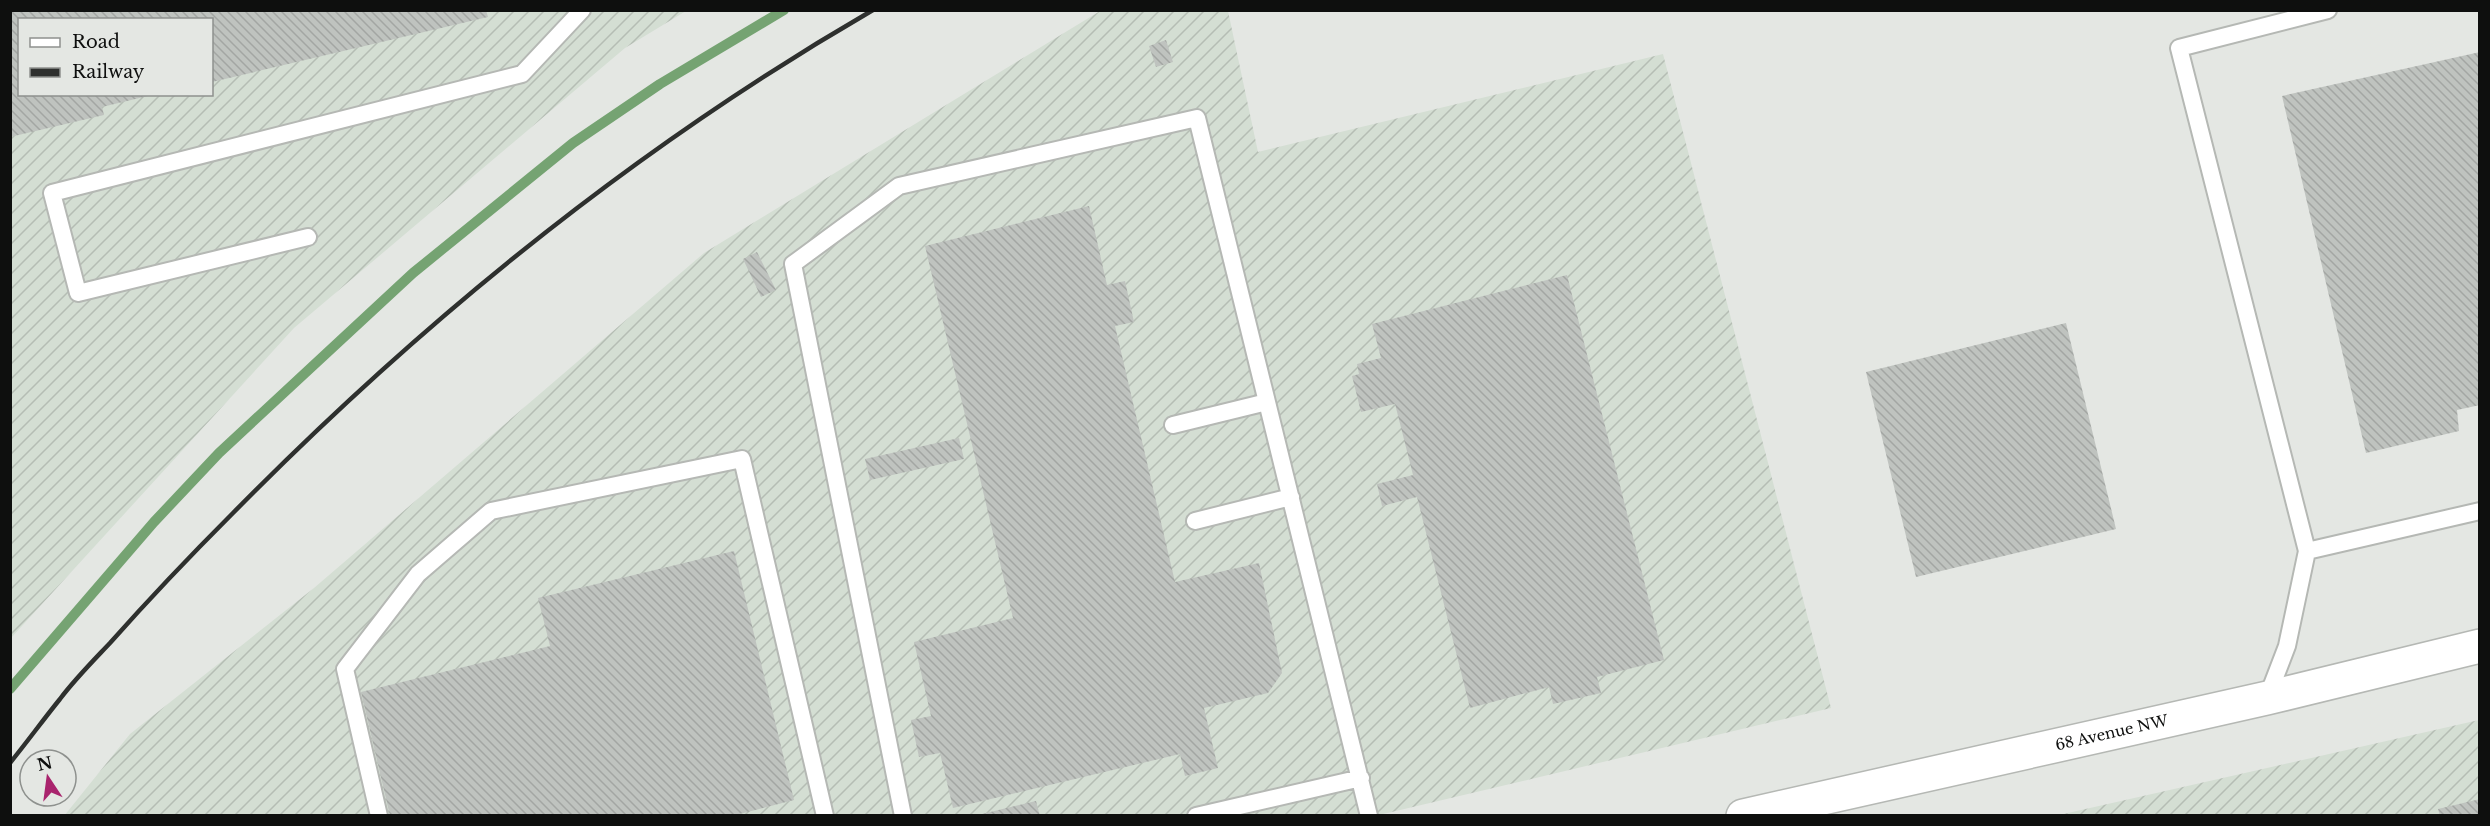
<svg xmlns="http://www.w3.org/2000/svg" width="2490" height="826" font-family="'Libre Baskerville',serif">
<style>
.industrial{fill:url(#industrial-furrows);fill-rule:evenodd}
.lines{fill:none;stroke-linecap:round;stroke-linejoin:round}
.stream{stroke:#75a372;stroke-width:10}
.building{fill:url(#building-back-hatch)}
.service-casing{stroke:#b5b8b4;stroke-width:20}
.tertiary-casing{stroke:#b5b8b4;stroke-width:36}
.service{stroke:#fff;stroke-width:16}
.tertiary{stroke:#fff;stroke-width:33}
.rail{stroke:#2e302e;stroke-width:4.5}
.labels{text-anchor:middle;stroke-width:5;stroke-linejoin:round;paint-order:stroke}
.street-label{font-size:15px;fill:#0e0f0e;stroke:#e4e7e3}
</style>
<defs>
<pattern id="industrial-furrows" width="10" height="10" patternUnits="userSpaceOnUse" patternTransform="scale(1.5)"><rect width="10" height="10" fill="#d4ded3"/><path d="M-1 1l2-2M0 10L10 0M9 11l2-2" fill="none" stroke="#b5bdb4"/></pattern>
<pattern id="building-back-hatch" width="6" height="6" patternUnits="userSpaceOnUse" patternTransform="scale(1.5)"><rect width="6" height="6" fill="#bfc3bf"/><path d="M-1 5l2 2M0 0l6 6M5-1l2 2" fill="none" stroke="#a3a6a3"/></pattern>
</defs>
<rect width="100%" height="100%" fill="#e4e7e3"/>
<!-- industrial -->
<path class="industrial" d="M11 11H686L625 48 294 328 11 638ZM20 20H212V94H20Z
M1100 11H1228L1258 152 1663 54 1831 708 1379 815 64 816 130 734 314 588 704 253Z
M2479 720V815H2059Z"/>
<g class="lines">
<!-- stream -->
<path class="stream" d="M10 689 154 522 219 453 413 273 573 143 660 84 784 10"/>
</g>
<!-- building -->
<path class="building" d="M10 10H486L488 17 212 82V20H20V94L152 95 102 107 104 115 10 137Z
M1166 40 1173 62 1156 67 1149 46Z
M2480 52V405L2457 410 2459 431 2366 453 2282 96Z
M1089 206 1107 285 1125 281 1134 322 1115 326 1175 582 1259 563 1282 673 1268 693 1204 708 1218 768 1185 776 1180 754 953 808 940 753 919 757 911 720 931 716 914 642 1013 618 925 246Z
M757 252 776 290 761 297 743 259Z
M1567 275 1664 660 1597 677 1601 693 1553 704 1549 687 1470 708 1417 497 1382 506 1377 484 1413 475 1395 404 1361 412 1352 376 1359 374 1357 364 1381 358 1372 324Z
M2066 323 2116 529 1916 577 1866 372Z
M959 438 964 459 870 480 865 459Z
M734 551 794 800 732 816H390L361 692 550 646 538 598Z
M2480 799V816H2440L2438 809Z
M1036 801 1040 816H978V815Z"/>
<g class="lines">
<!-- service casing -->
<g class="service-casing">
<path id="service" d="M308 237 78 293 52 193 522 74 582 10
M1173 425 1267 402
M1195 521 1291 497
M2307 551 2179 48 2328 10
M2267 698 2287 646 2307 551 2480 511
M379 816 345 669 418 574 491 511 742 459 825 816
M903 816 793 264 899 186 1197 118 1369 816
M1196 816 1361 778"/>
</g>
<!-- tertiary casing -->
<g class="tertiary-casing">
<g id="tertiary">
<path id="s1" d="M1743 816 2267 698 2480 646"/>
</g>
</g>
<!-- service -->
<use href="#service" class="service"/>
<!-- tertiary -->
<use href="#tertiary" class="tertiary"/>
<!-- rail -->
<path class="rail" d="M10 763C27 742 43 720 60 699 75 679 93 661 110 643 150 598 191 555 233 513 424 319 638 146 873 10"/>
</g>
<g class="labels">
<!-- street labels -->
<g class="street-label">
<text dy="5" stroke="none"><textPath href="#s1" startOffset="378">68 Avenue NW</textPath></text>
</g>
</g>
<!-- border -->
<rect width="2490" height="826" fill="none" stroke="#0e0f0e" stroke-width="24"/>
<!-- legend -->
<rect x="18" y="18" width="195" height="78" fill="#e4e7e3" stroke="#8e918e" stroke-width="1.5"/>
<rect x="30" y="38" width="30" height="9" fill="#ffffff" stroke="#8e918e" stroke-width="1.5"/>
<text x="72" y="48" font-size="18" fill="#0e0f0e">Road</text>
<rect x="30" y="68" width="30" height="9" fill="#2e302e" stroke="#8e918e" stroke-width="1.5"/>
<text x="72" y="78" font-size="18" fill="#0e0f0e">Railway</text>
<!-- north arrow -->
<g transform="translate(48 778) rotate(347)"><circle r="28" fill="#e4e7e3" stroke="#8e918e" stroke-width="1.5"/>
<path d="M0-4.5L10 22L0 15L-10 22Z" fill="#a9246d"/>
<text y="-9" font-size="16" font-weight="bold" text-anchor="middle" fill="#0e0f0e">N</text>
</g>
</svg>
